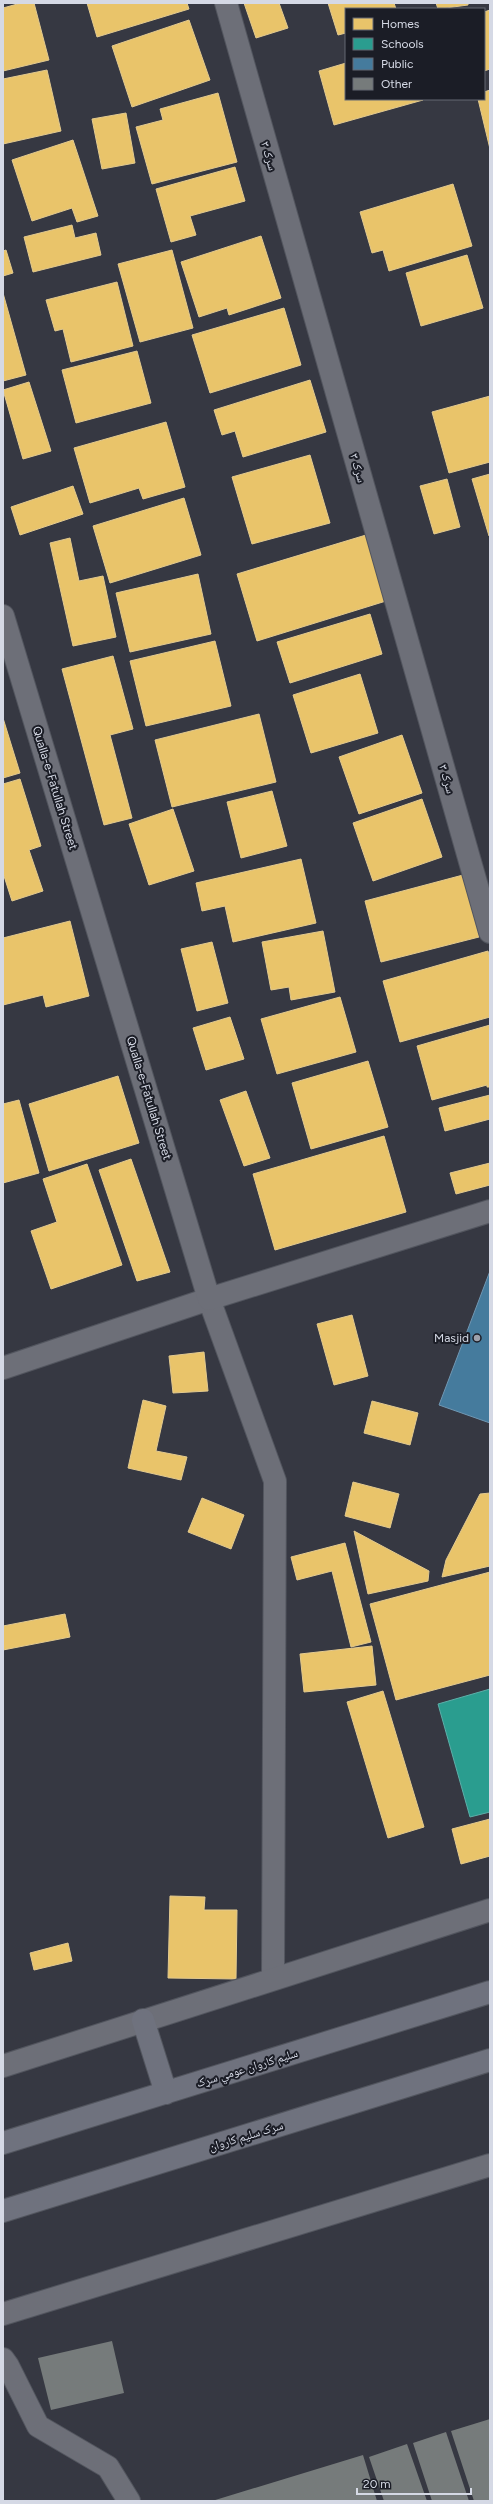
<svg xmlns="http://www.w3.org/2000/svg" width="493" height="2504" font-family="Figtree,'Noto Naskh Arabic',sans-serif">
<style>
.homes{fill:#e9c46a;stroke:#e3ca8f}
.schools{fill:#2a9d8f;stroke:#5dafa9}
.public{fill:#457b9d;stroke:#7097b3}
.building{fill:#767b7b}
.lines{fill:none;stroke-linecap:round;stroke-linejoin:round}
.street-casing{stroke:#52555e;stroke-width:24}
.secondary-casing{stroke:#52555e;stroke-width:24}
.primary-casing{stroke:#52555e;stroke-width:24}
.street{stroke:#6d6f78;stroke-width:22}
.secondary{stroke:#6d6f78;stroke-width:22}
.primary{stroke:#6f727e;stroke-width:22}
.poi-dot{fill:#9da1ac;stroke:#1b1d26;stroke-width:1.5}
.labels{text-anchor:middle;stroke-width:4;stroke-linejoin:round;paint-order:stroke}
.street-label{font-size:12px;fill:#d5d9e5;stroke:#1b1d26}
.poi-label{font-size:12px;fill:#d5d9e5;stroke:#1b1d26;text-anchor:end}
</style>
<rect width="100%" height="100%" fill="#363842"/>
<!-- homes -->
<path class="homes" d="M21 3H34L49 60 3 71V8Z
M87 3H187L189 9 97 37Z
M244 3H279L288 28 256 38Z
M328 3H394L396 9H346V33L338 35Z
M436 3H468V5L438 9Z
M490 10V69L484 71V12Z
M189 20 210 80 132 107 112 46Z
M346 63V99L423 100 334 125 319 71Z
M47 70 61 131 3 144V79Z
M490 90V149L478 99H484V92Z
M218 93 237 162 152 184 136 127 163 120 160 109Z
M126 113 135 163 102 169 92 119Z
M73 140 98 216 77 222 72 208 32 221 12 160Z
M235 167 245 201 190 216 196 235 171 242 156 189Z
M453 184 472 246 389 271 383 250 372 253 360 212Z
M72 225 75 238 96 233 101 255 33 272 24 237Z
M261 236 281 298 229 315 227 308 199 317 181 262Z
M6 250 13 273 3 276V251Z
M172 250 193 328 140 342 118 264Z
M467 255 483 308 421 326 406 273Z
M117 282 133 346 71 362 63 329 55 331 46 300Z
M3 293 26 375 3 381Z
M284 308 301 365 210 393 192 335Z
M137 351 151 403 76 423 62 370Z
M310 380 326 432 243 457 235 431 222 435 214 410Z
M29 382 51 451 23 459 3 390Z
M490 396V462L449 473 432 412Z
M166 422 185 487 143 499 139 488 90 503 74 448Z
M310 455 330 523 252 544 232 477Z
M490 474V536H489L472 479Z
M447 479 460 527 434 534 420 486Z
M73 486 83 514 20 535 11 507Z
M184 498 201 555 110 583 93 526Z
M366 535 386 601 257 641 237 574Z
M70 538 79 581 103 576 116 637 73 646 50 543Z
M198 574 211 634 130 652 116 593Z
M370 614 382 654 290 683 277 642Z
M215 641 231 706 146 726 130 661Z
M113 656 133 729 110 735 132 818 104 825 62 669Z
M360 674 378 733 311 753 293 695Z
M259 714 276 782 172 807 155 740Z
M3 718 20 773 3 778Z
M402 735 422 793 359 814 339 757Z
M20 779 41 846 29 850 43 891 12 901 3 873V784Z
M272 791 287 846 241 858 227 802Z
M422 799 442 857 373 881 353 823Z
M173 809 194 871 149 885 129 824Z
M301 859 316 923 233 942 225 906 202 911 196 883Z
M463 875 479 937 381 962 365 901Z
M70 921 89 996 46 1007 43 995 3 1005V938Z
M323 931 335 992 291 1000 289 987 271 990 262 942Z
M212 942 228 1003 197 1011 181 949Z
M488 951 490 959V1017L400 1042 383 981Z
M340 997 356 1052 277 1074 261 1019Z
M230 1017 244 1059 206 1070 193 1028Z
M490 1025V1087H487V1085L432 1100 417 1046Z
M368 1061 388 1127 311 1149 292 1083Z
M118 1076 139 1143 49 1171 29 1104Z
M246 1091 270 1158 244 1166 220 1100Z
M490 1095V1119L445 1131 439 1108Z
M19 1100 39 1173 3 1183V1104Z
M384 1136 406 1212 275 1250 253 1174Z
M131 1159 170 1272 137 1281 99 1170Z
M490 1163V1185L456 1194 450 1173Z
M87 1164 122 1265 51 1289 31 1231 57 1222 43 1179Z
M352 1315 368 1376 334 1385 317 1324Z
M204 1352 208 1391 173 1393 169 1356Z
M143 1400 166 1406 156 1451 187 1457 181 1480 128 1468Z
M372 1401 418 1413 410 1445 364 1433Z
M353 1482 399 1494 390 1528 345 1516Z
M490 1493V1566L442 1577 446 1560 480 1494Z
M202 1498 244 1515 231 1549 188 1532Z
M354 1531 429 1571 428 1581 368 1594Z
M345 1543 371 1642 351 1647 332 1571 297 1580 291 1557Z
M490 1572V1675L396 1700 370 1604Z
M65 1614 70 1637 3 1650V1626Z
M372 1646 376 1685 304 1692 300 1654Z
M383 1691 424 1827 388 1838 347 1702Z
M490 1819V1856L461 1864 452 1829Z
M170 1896 205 1897 204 1910H237L236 1979 168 1978Z
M68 1943 72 1961 34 1970 30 1953Z"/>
<!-- schools -->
<path class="schools" d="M490 1689V1812L470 1817 438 1704Z"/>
<!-- public -->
<path class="public" d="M490 1271V1423L439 1405Z"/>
<!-- building -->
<path class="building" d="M112 2341 124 2393 51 2410 38 2358Z
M490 2419V2501H474L451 2431Z
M446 2432 469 2501H432L413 2443Z
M407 2444 427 2501H384L369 2457Z
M363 2455 377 2501H212Z"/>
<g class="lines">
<!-- street casing -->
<g class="street-casing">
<path id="street" d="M226 3 490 932
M3 1368 209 1299 275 1481 273 1978
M3 2359 8 2366 38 2426 108 2467 129 2501"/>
</g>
<!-- secondary casing -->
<g class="secondary-casing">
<path id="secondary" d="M3 616 209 1299 490 1211
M3 2066 490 1910
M3 2314 490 2165"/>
</g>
<!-- primary casing -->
<g class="primary-casing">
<path id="primary" d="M143 2020 166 2093
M3 2143 490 1992
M3 2211 490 2060"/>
</g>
<!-- street -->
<use href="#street" class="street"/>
<!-- secondary -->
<use href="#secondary" class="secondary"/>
<!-- primary -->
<use href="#primary" class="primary"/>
</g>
<!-- markers -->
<circle class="poi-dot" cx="477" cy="1338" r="4"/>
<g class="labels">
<!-- street labels -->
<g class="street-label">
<text transform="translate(269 156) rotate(74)" y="4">سرک ۳</text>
<text transform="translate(358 468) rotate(74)" y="4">سرک ۳</text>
<text transform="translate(447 779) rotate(74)" y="4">سرک ۳</text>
<text transform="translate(55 788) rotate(73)" y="4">Qualla-e-Fatullah Street</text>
<text transform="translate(149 1098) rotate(73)" y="4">Qualla-e-Fatullah Street</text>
<text transform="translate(247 2068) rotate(-17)" y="4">سلیم کاروان عومي سړک</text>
<text transform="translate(246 2136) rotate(-17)" y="4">سرک سلیم کاروان</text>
</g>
<!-- poi labels -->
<g class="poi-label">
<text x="469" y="1342">Masjid</text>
</g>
</g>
<!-- border -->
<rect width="493" height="2504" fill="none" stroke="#d5d9e5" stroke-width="8"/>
<!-- legend -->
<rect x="345" y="8" width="140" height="92" fill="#1b1d26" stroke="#656872"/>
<rect x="353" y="18" width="20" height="12" fill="#e9c46a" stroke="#656872"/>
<text x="381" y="28" font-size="12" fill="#d5d9e5">Homes</text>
<rect x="353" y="38" width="20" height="12" fill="#2a9d8f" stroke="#656872"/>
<text x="381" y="48" font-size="12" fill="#d5d9e5">Schools</text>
<rect x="353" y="58" width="20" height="12" fill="#457b9d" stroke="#656872"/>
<text x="381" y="68" font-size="12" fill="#d5d9e5">Public</text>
<rect x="353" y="78" width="20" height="12" fill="#767b7b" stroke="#656872"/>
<text x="381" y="88" font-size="12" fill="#d5d9e5">Other</text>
<!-- scale -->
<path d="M357 2488v6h114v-6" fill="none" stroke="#d5d9e5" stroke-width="2"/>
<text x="363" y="2488" font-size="12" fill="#d5d9e5" stroke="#1b1d26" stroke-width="3" paint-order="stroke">20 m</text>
</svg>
